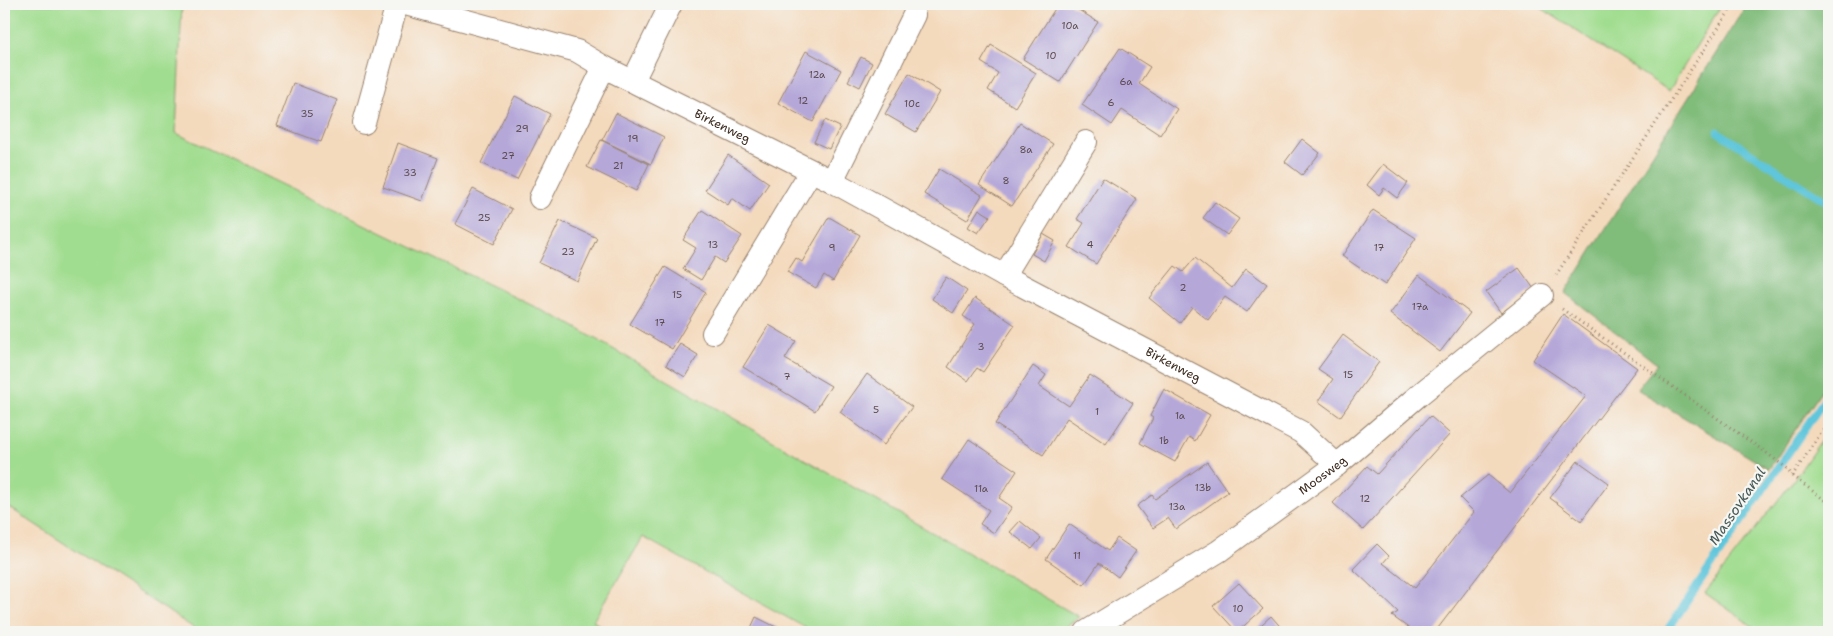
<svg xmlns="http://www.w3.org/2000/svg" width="1833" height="636" font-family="'Shantell Sans',sans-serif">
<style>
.green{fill:#a1dd90;stroke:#6e8457}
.forest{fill:#80bc7a;stroke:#5e734c}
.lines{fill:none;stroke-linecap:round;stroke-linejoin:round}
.stream{stroke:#5ec6db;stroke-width:8}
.building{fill:#b5a8d9}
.minor-casing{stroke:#98826e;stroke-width:24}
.path{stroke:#98826e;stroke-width:3;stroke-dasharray:1 4;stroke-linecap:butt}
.minor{stroke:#fff;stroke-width:22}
.labels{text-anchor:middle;stroke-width:4.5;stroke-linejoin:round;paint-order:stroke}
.number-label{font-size:10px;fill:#5a4a4d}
.street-label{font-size:12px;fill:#3b2a1e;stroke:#f6f6f2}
.water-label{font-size:14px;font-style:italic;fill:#465957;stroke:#f6f6f2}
</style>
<rect width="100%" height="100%" fill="#f6f6f2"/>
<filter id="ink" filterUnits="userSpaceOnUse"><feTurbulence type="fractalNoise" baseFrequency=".02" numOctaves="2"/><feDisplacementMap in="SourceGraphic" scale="10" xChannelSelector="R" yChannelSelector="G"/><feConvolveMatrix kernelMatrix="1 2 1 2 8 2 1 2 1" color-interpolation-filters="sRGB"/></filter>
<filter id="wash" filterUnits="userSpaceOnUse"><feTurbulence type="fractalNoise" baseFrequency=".0096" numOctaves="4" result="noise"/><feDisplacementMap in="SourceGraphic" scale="20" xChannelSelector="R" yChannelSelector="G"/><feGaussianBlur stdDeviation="1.12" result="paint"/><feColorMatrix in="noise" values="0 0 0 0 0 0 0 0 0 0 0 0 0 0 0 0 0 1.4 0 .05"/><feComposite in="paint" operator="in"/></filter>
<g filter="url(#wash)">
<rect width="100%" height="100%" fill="#f4dabd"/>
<!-- green -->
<path class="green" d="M4 4H182L176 133 566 322 1079 617 1058 632H813L643 537 593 621 611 632H200L4 504Z
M1535 4H1722L1669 91Z
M1829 429V632H1761L1705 593 1790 485Z"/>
<!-- forest -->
<path class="forest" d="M1747 4H1829V380L1769 469 1637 389 1657 364 1565 293Z"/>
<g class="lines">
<!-- stream -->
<path class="stream" d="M1718 132 1829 203
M1666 632 1829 393"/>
</g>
<g id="blocks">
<!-- building -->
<path class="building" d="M1058 4H1069L1098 22 1060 82 1023 59Z
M991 45 1036 73 1015 107 988 90 998 73 981 62Z
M1120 48 1150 67 1139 84 1177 109 1160 135 1122 110 1112 125 1082 105Z
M806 51 841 70 813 122 778 103Z
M861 57 872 63 860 87 848 81Z
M909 73 940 92 916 132 885 114Z
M293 83 337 100 321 142 277 126Z
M515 96 550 114 517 180 481 163Z
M616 113 664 137 651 164 602 140Z
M825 120 840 127 829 149 814 142Z
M1020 123 1053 144 1012 206 979 185Z
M1302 139 1320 153 1302 175 1285 162Z
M601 140 649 164 636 191 587 167Z
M398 143 438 158 422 201 383 187Z
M728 155 769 183 750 211 732 198 728 205 705 190Z
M1383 164 1408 183 1397 198 1384 188 1379 195 1367 185Z
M939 169 982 195 967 220 924 194Z
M1103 178 1137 199 1096 264 1069 247 1084 223 1077 219Z
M473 189 512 209 494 244 455 224Z
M1215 202 1239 219 1227 235 1203 218Z
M979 209 990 216 978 233 968 227Z
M702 210 742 236 724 263 715 257 701 280 683 269 696 248 683 240Z
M1373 210 1416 238 1385 285 1342 256Z
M829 217 860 235 833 281 824 275 816 288 787 272 796 258 802 262Z
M560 221 597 238 577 281 539 263Z
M1043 234 1055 241 1044 261 1032 254Z
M1195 258 1232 288 1246 269 1267 284 1247 312 1225 297 1208 320 1192 307 1180 323 1149 298 1175 266 1183 272Z
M665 267 706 292 672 349 630 324Z
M1519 268 1534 289 1501 313 1486 292Z
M1419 275 1470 313 1440 352 1390 314Z
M946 277 967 291 953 313 932 299Z
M975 298 1015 325 983 372 977 368 968 381 948 367 975 324 963 316Z
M1563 314 1637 368 1435 632H1414L1392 616 1398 612 1353 569 1377 544 1389 556 1383 563 1415 588 1474 512 1460 498 1488 475 1510 493 1586 396 1533 360Z
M769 325 796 341 785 359 831 386 815 411 743 367Z
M1343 335 1379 362 1340 417 1318 401 1333 379 1318 369Z
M680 344 698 355 685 377 666 365Z
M1033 366 1046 375 1039 386 1069 406 1090 375 1133 403 1106 444 1067 418 1043 455 995 424Z
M867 374 912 407 884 445 840 412Z
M1164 389 1210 415 1195 441 1189 437 1175 462 1140 443 1153 418 1150 416Z
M1430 416 1450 434 1363 530 1333 503 1367 466 1377 474Z
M969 439 1017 471 999 498 1012 507 994 533 980 524 989 510 942 479Z
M1578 461 1609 483 1581 521 1550 498Z
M1207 462 1228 492 1176 529 1168 518 1153 528 1137 506 1152 495 1155 499Z
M1020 521 1041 538 1032 549 1010 532Z
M1069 524 1108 551 1117 538 1136 551 1118 577 1099 563 1084 585 1046 559Z
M1239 583 1263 609 1237 632 1213 606Z
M1271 616 1285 632H1253Z
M756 617 786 632H749Z"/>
</g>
</g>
<g filter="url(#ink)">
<use href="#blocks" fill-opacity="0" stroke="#98826e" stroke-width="1"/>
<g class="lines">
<!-- minor casing -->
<g class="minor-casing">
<g id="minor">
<path id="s1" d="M405 4 577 51 604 67 832 181 1004 276 1301 432 1337 465"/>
<path d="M633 81 671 4"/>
<path d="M364 123 397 4"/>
<path d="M832 181 914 15"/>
<path d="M540 198 604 67"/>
<path d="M1004 276 1086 142"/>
<path d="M713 333 811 171"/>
<path id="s2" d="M1086 632 1219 551 1337 465 1419 395 1542 295"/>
</g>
</g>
<!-- path -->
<path class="path" d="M1556 275 1734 4
M1562 309 1768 454 1788 469 1792 476 1829 503
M1792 476 1829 421"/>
<!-- minor -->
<use href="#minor" class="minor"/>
</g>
</g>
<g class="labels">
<!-- number labels -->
<g class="number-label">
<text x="1070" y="29">10a</text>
<text x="1051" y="59">10</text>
<text x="817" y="78">12a</text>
<text x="1126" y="85">6a</text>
<text x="803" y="104">12</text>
<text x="1111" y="106">6</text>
<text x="912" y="107">10c</text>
<text x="307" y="117">35</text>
<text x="522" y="132">29</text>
<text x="633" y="142">19</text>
<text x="1026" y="153">8a</text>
<text x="508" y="159">27</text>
<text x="618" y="169">21</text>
<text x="410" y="176">33</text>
<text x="1006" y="184">8</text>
<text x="484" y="221">25</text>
<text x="713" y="248">13</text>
<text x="1090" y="248">4</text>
<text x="832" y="251">9</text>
<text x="1379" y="251">17</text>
<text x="568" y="255">23</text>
<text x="1183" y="291">2</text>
<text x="677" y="298">15</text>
<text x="1420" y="310">17a</text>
<text x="660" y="326">17</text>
<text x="981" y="350">3</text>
<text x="1348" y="378">15</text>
<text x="787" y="380">7</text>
<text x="876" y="413">5</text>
<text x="1097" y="415">1</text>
<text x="1180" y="419">1a</text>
<text x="1164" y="444">1b</text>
<text x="1203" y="491">13b</text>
<text x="981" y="492">11a</text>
<text x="1365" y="502">12</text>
<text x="1177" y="510">13a</text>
<text x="1077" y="559">11</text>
<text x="1238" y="612">10</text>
</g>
<!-- street labels -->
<g class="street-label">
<text dy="4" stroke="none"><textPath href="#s1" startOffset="342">Birkenweg</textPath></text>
<text dy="4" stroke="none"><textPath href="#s1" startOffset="852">Birkenweg</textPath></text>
<text dy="4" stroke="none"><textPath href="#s2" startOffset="284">Moosweg</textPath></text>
</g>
<!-- water labels -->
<g class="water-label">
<text transform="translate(1737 506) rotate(-56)" y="5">Massovkanal</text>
</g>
</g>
<!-- margin -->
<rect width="1833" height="636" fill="none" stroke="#f6f6f2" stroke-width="20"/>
</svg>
